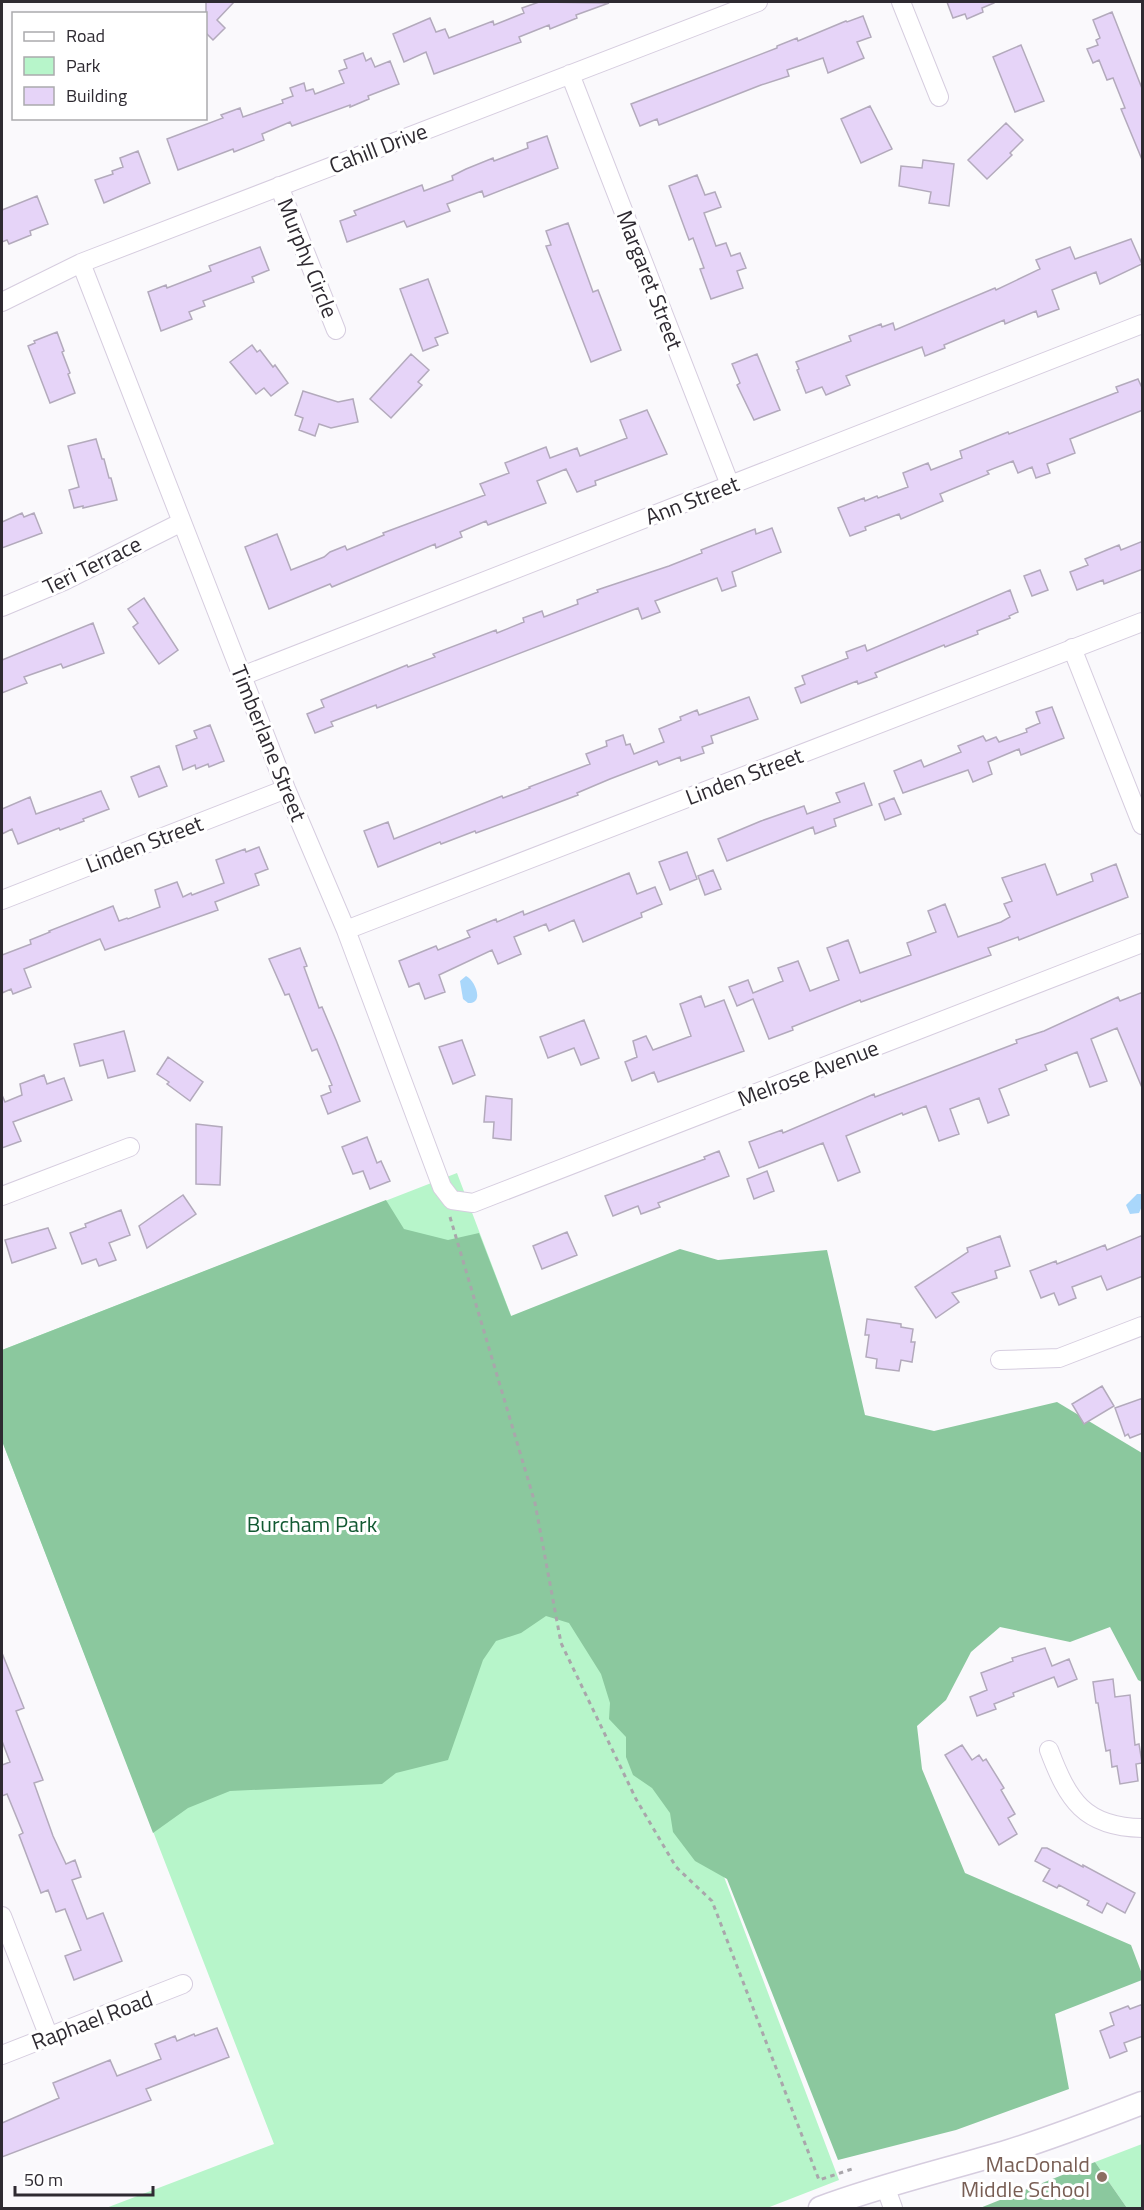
<svg xmlns="http://www.w3.org/2000/svg" width="1144" height="2210" font-family="'Titillium Web',sans-serif">
<style>
.green{fill:#b7f5ca}
.forest{fill:#8bc89e}
.water{fill:#a9d7fb}
.building{fill:#e6d4f8;stroke:#b3aabc;stroke-width:1.5}
.lines{fill:none;stroke-linecap:round;stroke-linejoin:round}
.minor-casing{stroke:#d6cddf;stroke-width:20}
.tertiary-casing{stroke:#d6cddf;stroke-width:25}
.path{stroke:#a9a6ab;stroke-width:3;stroke-dasharray:4.5 4.5;stroke-linecap:butt}
.minor{stroke:#fff;stroke-width:18}
.tertiary{stroke:#fff;stroke-width:22}
.education-dot{fill:#8d6e63;stroke:#fff;stroke-width:2}
.labels{text-anchor:middle;stroke-width:6;stroke-linejoin:round;paint-order:stroke}
.street-label{font-size:22px;fill:#2e2a31;stroke:#fff}
.park-label{font-size:22px;fill:#125932;stroke:#fff}
.education-label{font-size:22px;fill:#785e54;stroke:#fff;text-anchor:end}
</style>
<rect width="100%" height="100%" fill="#faf9fc"/>
<!-- green -->
<path class="green" d="M457 1173 839 2180 767 2208H106L274 2144 2 1441V1350Z
M1142 2144V2208H1127L1095 2162Z"/>
<!-- forest -->
<path class="forest" d="M386 1200 404 1229 448 1240 479 1233 511 1316 680 1249 718 1260 827 1250 865 1415 934 1431 1057 1402 1142 1453V1682L1138 1680 1110 1627 1070 1642 1000 1627 971 1652 946 1700 917 1726 922 1769 965 1873 1131 1945 1142 1974V1980L1055 2014 1069 2089 956 2130 838 2160 727 1879 695 1861 673 1832 670 1813 652 1788 633 1775 626 1757V1737L609 1719 610 1703 601 1674 569 1623 546 1616 521 1633 496 1641 483 1660 448 1760 396 1773 382 1784 230 1791 188 1808 153 1833 2 1441V1350Z
M1095 2162 1127 2208H980Z"/>
<!-- water -->
<path class="water" d="M466 976C475 980 485 1004 468 1003L463 999 460 981Z
M1137 1194H1142V1206L1139 1213 1130 1214 1126 1205Z"/>
<!-- building -->
<path class="building" d="M206 2H234L217 20 225 28 213 40 206 33Z
M539 2 609 3 576 15 577 18 550 29 549 25 519 37 521 42 434 74 426 52 404 62 393 34 430 18 436 32 445 29 449 38 493 21 494 25 524 13 522 8Z
M947 2H994V3L982 8 983 12 967 19 965 14 953 18Z
M1112 12 1143 91V162L1121 109 1125 108 1113 78 1107 80 1099 60 1093 63 1087 49 1098 45 1096 40 1100 38 1093 20Z
M863 16 871 37 857 42 864 58 828 73 823 58 787 70 789 76 761 85 659 125 657 119 640 126 631 104 777 48V46L797 38 798 41 846 21 847 22Z
M1021 45 1044 101 1015 112 993 57Z
M363 53 366 61 371 58 375 67 390 61 399 84 368 96 369 99 350 107V105L292 126 290 122 262 134 264 140 234 152 233 149 178 170 167 139 223 118 221 115 240 108 243 117 283 103 282 100 293 96 290 88 304 83 306 91 313 89 315 94 344 83 339 71 347 68 344 60Z
M870 106 892 149 861 163 841 119Z
M1006 123 1023 140 1010 153 1012 155 987 179 968 160Z
M547 136 558 168 484 197 482 191 447 204 450 211 407 227 404 221 347 242 340 221 356 215 354 211 422 185 424 191 453 180 452 176 466 169 493 158 494 161 528 148 527 143Z
M138 151 150 183 104 203 95 180 113 174 112 171 123 167 120 158Z
M923 160 954 164 949 206 929 203 931 192 899 186 901 166 922 168Z
M697 175 705 195 715 192 721 207 704 213 716 246 726 243 731 256 740 253 746 268 737 271 743 288 711 299 700 269 704 268 693 238 689 240 669 186Z
M37 196 48 224 30 231 31 235 9 244 7 240 2 242V210Z
M568 223 593 292 598 290 621 350 591 362 546 246 551 245 546 231Z
M1131 239 1142 264 1100 284 1096 272 1052 290 1059 309 1038 317 1036 311 1005 324 1004 320 944 345 945 348 925 356 922 347 846 376 850 385 826 395 822 387 806 393 797 370 799 369 796 362 851 341 849 336 881 324 882 327 893 323 895 330 995 288 996 290 1040 269 1036 260 1070 247 1075 259Z
M260 247 269 270 252 277 254 282 203 301 205 306 189 312 192 319 161 331 148 292 166 285 167 288 211 271 209 266Z
M428 279 448 333 435 338 438 345 423 351 400 289Z
M57 332 64 351 62 352 70 373 68 374 75 393 50 403 28 346 35 343 34 341Z
M252 345 257 352 260 350 273 367 275 365 288 383 271 396 264 388 256 394 230 362Z
M411 354 429 370 418 382 422 385 391 418 370 399Z
M757 354 780 410 754 420 737 385 740 383 732 364Z
M1138 379 1143 390V410L1070 439 1075 453 1047 464 1050 473 1036 478 1032 467 1018 473 1013 461 987 471 989 474 940 494 943 501 901 519 899 514 865 527 866 530 850 536 838 508 864 498 865 501 877 496 878 498 908 487 903 473 928 463 931 470 962 458 960 451 1008 432 1009 434 1118 392 1116 387Z
M303 391 338 402 353 399 358 422 331 428 319 424 315 436 299 430 303 418 295 415Z
M647 410 667 454 595 481 596 485 577 492 566 469 537 481 546 503 488 525 486 521 460 532 462 537 436 548 435 544 332 587 330 584 269 609 245 547 277 534 291 570 324 557 330 552 345 546 347 550 384 535 383 533 399 527 485 495 480 484 509 473 505 463 546 447 550 458 577 448 580 456 627 438 620 420Z
M96 439 102 459H104L109 478H111L117 500 83 508V506L74 508 69 490 79 487 68 446Z
M22 513 24 517 34 513 42 533 2 548V522Z
M772 528 781 552 732 572 736 586 722 591 717 578 690 588 655 601 660 612 642 619 638 608 377 708 376 705 331 722 333 726 315 733 307 714 324 707 321 700 407 665 408 667 435 657 433 654 496 630 497 633 524 622 523 618 542 611 544 617 578 604 577 600 598 592 597 590 669 566 702 553 701 550 755 529 756 534Z
M1143 541V569L1104 584 1103 580 1077 590 1070 572 1088 565 1085 559 1119 545 1121 550Z
M1040 570 1048 590 1032 596 1024 576Z
M1010 590 1018 612 1009 616 1010 618 977 631 978 634 945 647 944 645 875 673 877 677 858 684 857 681 801 703 795 688 805 684 802 676 848 658 846 652 865 645 867 651Z
M144 598 178 650 159 664 133 627 138 623 128 609Z
M93 623 104 653 63 668 61 664 24 677 27 683 2 693V660Z
M749 697 758 719 711 736 713 743 702 747 704 753 681 761 680 757 659 765 657 761 610 779 577 793 578 795 541 809 476 833 475 831 441 844 440 842 378 867 364 831 388 822 394 839 502 796 503 798 530 788 529 787 590 764 586 754 607 746 606 741 623 735 626 745 630 744 634 754 664 742 659 729 681 720 680 717 697 710 699 715Z
M1052 707 1064 738 1021 755 1019 749 988 762 992 774 973 782 968 770 903 793 894 771 921 760 924 767 961 752 958 746 983 736 986 741 996 737 999 742 1027 732 1026 729 1040 723 1036 712Z
M210 725 224 761 209 767 208 764 196 769 195 765 183 770 176 746 197 738 194 731Z
M159 766 167 786 139 797 131 777Z
M864 783 872 805 834 819 836 826 815 834 813 827 727 861 718 839 761 821 804 806 807 814 840 802 836 793Z
M101 791 109 809 83 819 84 821 60 830 59 828 18 844 12 829 2 834V809L30 797 36 814Z
M894 798 901 814 885 820 879 804Z
M259 847 268 869 255 874 259 885 215 902 218 910 105 950 100 939 24 969 31 987 13 994 11 989 2 993V955L31 944 30 940 50 932 49 931 113 906 119 921 127 918 128 919 160 907 155 890 177 882 183 897 191 893 192 895 224 883 216 860 245 849 246 852Z
M687 852 697 879 670 890 659 862Z
M1045 864 1057 895 1093 881 1091 874 1116 864 1128 897 1019 940 1018 937 988 948 991 955 861 1002 860 1000 792 1027 793 1030 769 1039 753 999 737 1006 729 987 748 980 753 993 783 981 778 968 798 961 810 991 839 980 827 948 848 940 860 973 911 955 907 943 936 932 928 911 945 904 958 937 1001 922 1010 917 1004 904 1012 901 1002 878Z
M713 870 721 889 705 895 698 876Z
M629 873 637 894 655 887 662 904 641 913 642 917 583 942 574 920 549 931 546 924 514 937 521 954 498 964 492 950 439 975 445 992 425 999 419 983 409 987 399 961 436 946 438 950 470 937 467 931 496 919 497 922 523 911 524 915Z
M300 948 307 966 304 967 319 1008 322 1007 336 1040 360 1101 328 1114 321 1096 331 1092 329 1086 332 1085 317 1049 312 1051 289 994 285 995 269 959Z
M1143 992V1090L1117 1028 1091 1039 1107 1081 1090 1087 1077 1052 1045 1065 1047 1070 999 1089 1009 1115 988 1123 979 1098 950 1109 959 1134 939 1141 926 1106 903 1115 902 1113 846 1136 860 1172 838 1181 823 1143 759 1168 749 1142 782 1130 783 1133 874 1094 875 1097 1017 1043 1016 1040 1044 1031 1118 997 1120 1001Z
M701 996 705 1007 724 1000 744 1051 658 1082 654 1072 632 1081 625 1062 637 1057 633 1041 646 1036 653 1050 691 1036 680 1004Z
M584 1020 599 1058 581 1065 574 1048 548 1058 540 1037Z
M124 1031 135 1071 108 1078 103 1060 80 1066 74 1044Z
M462 1040 475 1075 453 1084 439 1047Z
M168 1057 203 1082 190 1101 167 1084 169 1082 157 1074Z
M44 1075 47 1084 64 1078 72 1100 13 1122 21 1141 2 1148V1095L5 1102 22 1095 20 1084Z
M486 1096 512 1099 511 1140 493 1138 494 1122H484Z
M196 1124 222 1127 220 1185 196 1184Z
M367 1137 377 1163 381 1161 390 1181 370 1189 363 1171 353 1174 342 1147Z
M719 1151 729 1176 658 1203 660 1207 641 1214 638 1206 613 1216 605 1196 705 1159 704 1157Z
M767 1171 774 1191 754 1199 747 1179Z
M183 1195 196 1214 147 1248 139 1226Z
M121 1210 130 1235 109 1243 116 1260 99 1266 96 1259 82 1264 70 1233 86 1227 85 1224Z
M48 1228 56 1248 12 1263 5 1240Z
M567 1232 577 1255 542 1269 533 1246Z
M1143 1235V1276L1107 1290 1101 1276 1072 1287 1076 1298 1059 1305 1054 1293 1041 1298 1030 1271 1056 1261 1057 1264 1105 1245 1107 1250Z
M1000 1236 1010 1266 995 1271 997 1278 952 1293 959 1302 936 1318 915 1287 968 1252 967 1248Z
M867 1319 901 1324V1327L913 1329 911 1342H915L912 1362 901 1360 899 1371 876 1368 877 1359 866 1357 869 1335H865Z
M1102 1386 1114 1406 1084 1424 1072 1404Z
M1143 1398V1433L1130 1438 1128 1434 1125 1436 1115 1408Z
M1045 1648 1052 1666 1069 1659 1077 1679 1058 1687 1054 1677 1013 1693 1014 1696 994 1704 996 1709 977 1716 970 1697 987 1690 981 1673 1013 1661 1012 1658Z
M2 1653 24 1708 16 1711 43 1780 34 1783 53 1836 66 1864 75 1860 81 1877 72 1880 87 1919 103 1913 122 1961 74 1980 65 1956 81 1950 65 1909 56 1912 48 1890 41 1893 19 1835 23 1833 7 1794 2 1796V1765L10 1762 2 1741Z
M1113 1679 1115 1697 1130 1695 1135 1745 1139 1744 1142 1763 1136 1764 1138 1781 1120 1784 1117 1766 1112 1767 1110 1750 1106 1751 1104 1740 1098 1703H1096L1093 1682Z
M962 1745 972 1760 979 1755 983 1761 986 1759 1004 1788 1001 1790 1015 1814 1008 1818 1017 1834 999 1845 945 1755Z
M1042 1848H1047L1083 1867V1865L1135 1893 1125 1913 1107 1903 1102 1913 1087 1905 1089 1901 1059 1885 1057 1888 1043 1881 1050 1869 1035 1861Z
M1143 2004V2036L1124 2043 1127 2051 1110 2058 1100 2031 1114 2025 1110 2013 1128 2006 1130 2009Z
M217 2028 229 2057 146 2089 151 2100 2 2157V2123L59 2098 53 2083 110 2060 117 2076 161 2059 155 2044 175 2036 177 2041 194 2034 195 2036Z"/>
<g class="lines">
<!-- minor casing -->
<g class="minor-casing">
<path id="minor" d="M901 2 939 97
M570 74 730 485
M279 186 336 330
M81 263 286 789 346 930 442 1187 452 1200 473 1203 1142 943
M2 302 81 263 758 2
M2 607 64 581 182 522
M1072 648 1142 825
M242 676 1142 324
M2 900 286 789
M346 930 1142 622
M2 1196 130 1147
M1000 1360 1059 1358 1142 1326
M1049 1750C1068 1800 1084 1827 1142 1828
M2 1916 49 2037
M2 2055 183 1984
M885 2186 893 2208"/>
</g>
<!-- tertiary casing -->
<g class="tertiary-casing">
<path id="tertiary" d="M820 2208C881 2185 946 2170 1009 2151 1054 2137 1098 2120 1142 2103"/>
</g>
<!-- path -->
<path class="path" d="M450 1217 535 1503 561 1643 636 1799 676 1867 712 1901 819 2180 855 2168"/>
<!-- minor -->
<use href="#minor" class="minor"/>
<!-- tertiary -->
<use href="#tertiary" class="tertiary"/>
</g>
<!-- markers -->
<circle class="education-dot" cx="1102" cy="2177" r="6"/>
<g class="labels">
<!-- street labels -->
<g class="street-label">
<text transform="translate(378 148) rotate(-21)" y="8">Cahill Drive</text>
<text transform="translate(308 258) rotate(68)" y="8">Murphy Circle</text>
<text transform="translate(650 280) rotate(69)" y="8">Margaret Street</text>
<text transform="translate(692 500) rotate(-21)" y="8">Ann Street</text>
<text transform="translate(92 565) rotate(-26)" y="8">Teri Terrace</text>
<text transform="translate(269 743) rotate(68)" y="8">Timberlane Street</text>
<text transform="translate(744 776) rotate(-21)" y="8">Linden Street</text>
<text transform="translate(144 844) rotate(-21)" y="8">Linden Street</text>
<text transform="translate(808 1073) rotate(-21)" y="8">Melrose Avenue</text>
<text transform="translate(92 2020) rotate(-21)" y="8">Raphael Road</text>
</g>
<!-- park labels -->
<g class="park-label">
<text x="312" y="1532">Burcham Park</text>
</g>
<!-- education labels -->
<g class="education-label">
<text x="1090" y="2172">MacDonald<tspan x="1090" dy="25">Middle School</tspan></text>
</g>
</g>
<!-- border -->
<rect width="1144" height="2210" fill="none" stroke="#2e2a31" stroke-width="6"/>
<!-- legend -->
<rect x="12" y="12" width="195" height="108" fill="#ffffff" stroke="#abaaad" stroke-width="1.5"/>
<rect x="24" y="32" width="30" height="9" fill="#ffffff" stroke="#abaaad" stroke-width="1.5"/>
<text x="66" y="42" font-size="18" fill="#2e2a31">Road</text>
<rect x="24" y="57" width="30" height="18" fill="#b7f5ca" stroke="#abaaad" stroke-width="1.5"/>
<text x="66" y="72" font-size="18" fill="#2e2a31">Park</text>
<rect x="24" y="87" width="30" height="18" fill="#e6d4f8" stroke="#abaaad" stroke-width="1.5"/>
<text x="66" y="102" font-size="18" fill="#2e2a31">Building</text>
<!-- scale -->
<path d="M15 2186v9h138v-9" fill="none" stroke="#2e2a31" stroke-width="3"/>
<text x="24" y="2186" font-size="18" fill="#2e2a31" stroke="#ffffff" stroke-width="4.5" paint-order="stroke">50 m</text>
</svg>
